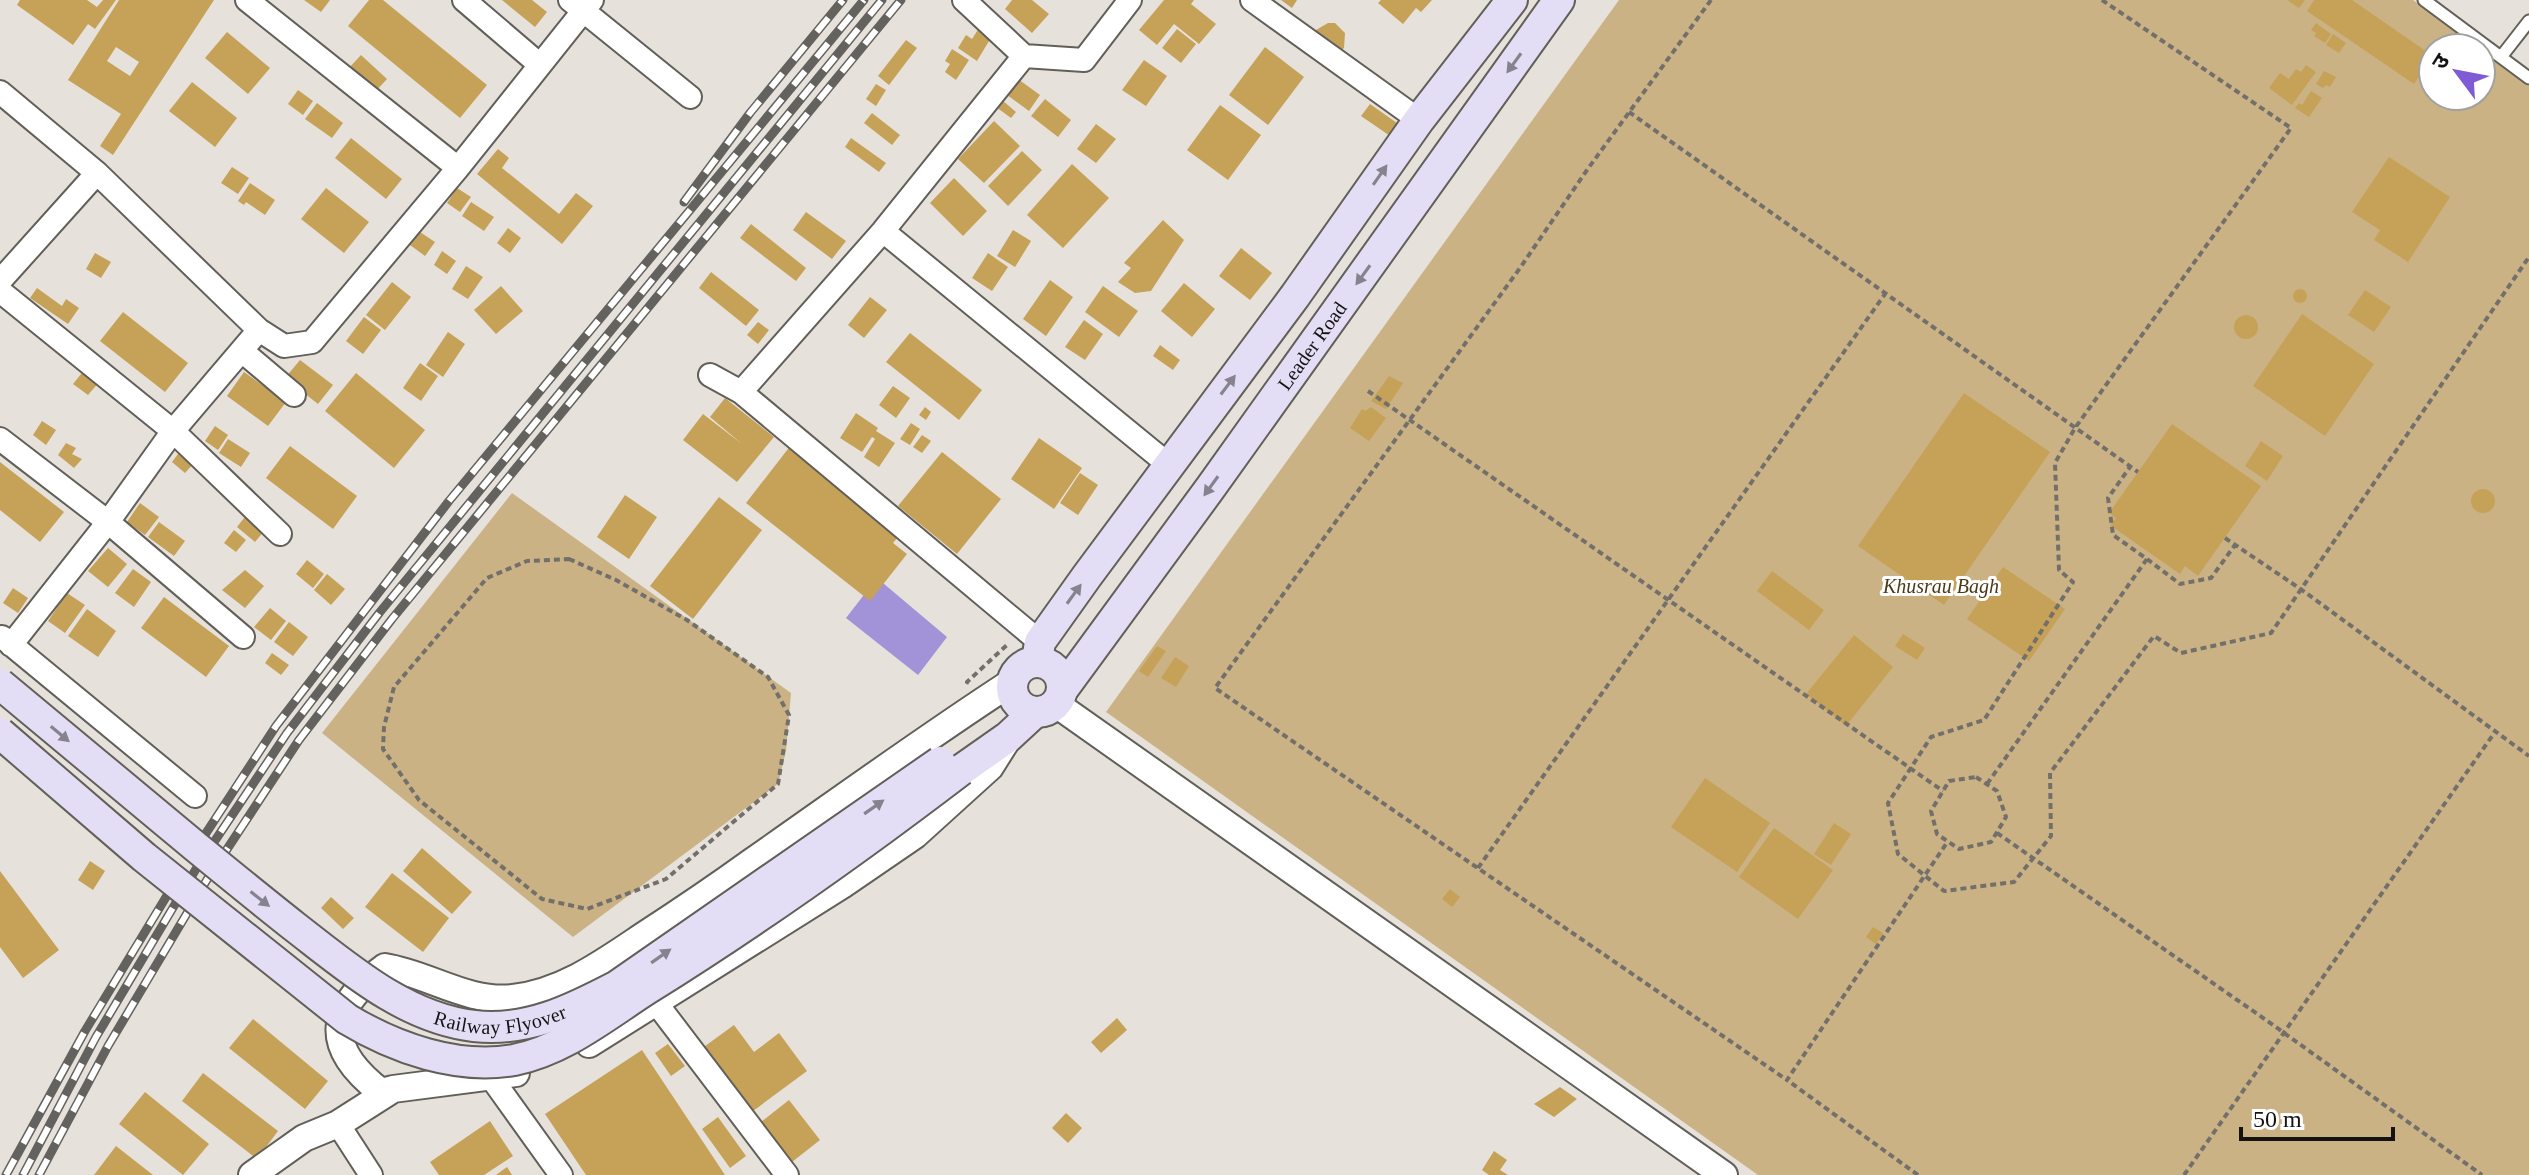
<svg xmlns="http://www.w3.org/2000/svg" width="2529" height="1175" font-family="'Times New Roman','Noto Sans Devanagari',serif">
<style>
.green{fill:#cbb285}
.water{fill:#a293d9}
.building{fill:#c6a158;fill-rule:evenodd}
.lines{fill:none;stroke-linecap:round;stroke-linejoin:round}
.service-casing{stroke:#625f59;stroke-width:15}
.minor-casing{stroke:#625f59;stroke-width:26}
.tertiary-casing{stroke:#625f59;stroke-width:30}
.secondary-casing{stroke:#625f59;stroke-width:34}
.path{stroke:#73706c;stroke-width:4;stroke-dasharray:6 4;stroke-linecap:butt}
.service{stroke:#fff;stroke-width:11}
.minor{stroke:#fff;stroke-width:22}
.tertiary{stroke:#fff;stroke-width:26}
.secondary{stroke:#e3def5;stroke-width:30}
.rail-casing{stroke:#64625e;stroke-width:9}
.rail{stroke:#fff;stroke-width:6;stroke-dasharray:18;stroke-linecap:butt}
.secondary-bridge-casing{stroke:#625f59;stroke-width:34;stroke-linecap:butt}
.secondary-bridge{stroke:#e3def5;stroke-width:30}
.oneway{fill:#86838e}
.labels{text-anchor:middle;stroke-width:6;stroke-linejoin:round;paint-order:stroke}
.street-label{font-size:20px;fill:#141311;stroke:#fff}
.park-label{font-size:20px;font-style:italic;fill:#4b3a1a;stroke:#fff}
</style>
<rect width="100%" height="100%" fill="#e6e2db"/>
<!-- green -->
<path class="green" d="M1619 0H2413L2478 48H2433V96H2481V50L2529 86V1175H1758L1106 712Z
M512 493 791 693 786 751 778 784 573 937 322 733Z"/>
<!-- water -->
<path class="water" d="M877 578 947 637 918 675 846 618Z"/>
<!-- building -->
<path class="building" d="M20 0H87L97 7 103 0H116L95 29 88 24 73 45 17 5Z
M119 0H214L113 155 100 146 121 114 68 80ZM116 47 139 62 130 76 107 61Z
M304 0H330L321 12Z
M369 0H383L487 85 460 118 348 26Z
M502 0H532L547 12 535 27Z
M1012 0H1032L1049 14 1032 33 1005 9Z
M1164 0H1194L1191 4 1216 24 1199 44 1174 24 1157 45 1139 30Z
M1281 0H1297L1292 8Z
M1381 0H1432L1421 12 1416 8 1403 24 1378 3Z
M2287 0H2305L2299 8Z
M2314 0H2352L2433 56 2414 84 2307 11Z
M1328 23H1335L1345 33 1344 48 1338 53 1314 37 1316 30Z
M2316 23 2331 34 2325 43 2314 36 2316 33 2311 30Z
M979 28 992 36 977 61 958 48 966 35 972 39Z
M1177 29 1196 44 1181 63 1162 48Z
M227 32 270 68 248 94 205 58Z
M2333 34 2346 43 2339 53 2326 45Z
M906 40 917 48 889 85 878 76Z
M1265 47 1304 77 1268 125 1229 95Z
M952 49 969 60 956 80 945 72 950 64 945 61Z
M361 55 387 79 374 93 348 69Z
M1144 60 1167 76 1146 106 1122 90Z
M2306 65 2316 72 2292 105 2269 88 2280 73 2289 79 2296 69 2301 72Z
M2324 71 2336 77 2330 87 2326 85 2323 88 2316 84Z
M1018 79 1040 95 1029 111 1007 95Z
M192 82 237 118 215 147 169 111Z
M876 84 886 90 876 106 866 99Z
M298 90 313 101 303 115 288 104Z
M2311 91 2322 98 2309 117 2295 108 2299 103 2302 105Z
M1045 99 1071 120 1058 137 1031 116Z
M1002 100 1016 112 1011 118 996 107Z
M317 103 343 123 332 138 305 119Z
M1370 104 1404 128 1396 140 1361 116Z
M1220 105 1261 135 1228 180 1187 150Z
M872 113 900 135 892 145 864 123Z
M994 121 1020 146 984 183 958 159Z
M1096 124 1116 139 1096 163 1077 149Z
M351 138 402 179 386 199 335 158Z
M851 138 886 163 879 172 845 147Z
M498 149 509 158 502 168 559 214 576 193 593 206 562 244 477 174Z
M1022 151 1042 170 1008 206 988 186Z
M2389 157 2450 197 2408 262 2374 240 2380 230 2352 212Z
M1072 164 1109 198 1063 248 1027 215Z
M232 167 249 178 238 194 221 183Z
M954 178 987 211 963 236 930 203Z
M250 183 275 200 265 215 246 202 244 205 238 201Z
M326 188 369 222 344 253 301 219Z
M457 188 471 197 460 212 447 203Z
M471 202 494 217 484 231 462 216Z
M806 212 846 241 832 259 793 230Z
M1163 220 1184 240 1151 291 1135 293 1118 282 1131 268 1124 263Z
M751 224 806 268 796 281 740 238Z
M508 228 521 238 510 253 497 243Z
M1013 230 1031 241 1015 267 997 256Z
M420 232 435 242 425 256 410 245Z
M1241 248 1272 273 1250 300 1219 276Z
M442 251 456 261 447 274 434 265Z
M95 253 111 262 101 278 86 269Z
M988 253 1008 267 992 291 972 278Z
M466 266 483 277 468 299 452 289Z
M711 272 759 310 746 326 699 288Z
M1050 280 1073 297 1046 336 1023 319Z
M392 282 411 297 385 330 366 315Z
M1184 283 1215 309 1192 337 1161 311Z
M501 286 523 311 496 334 474 310Z
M1103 286 1138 311 1119 337 1085 312Z
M37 288 62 306 66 299 79 308 68 324 30 298Z
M2293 296a7 7 0 1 1 14 0a7 7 0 1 1-14 0Z
M2365 290 2391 307 2374 332 2348 315Z
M870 297 887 310 864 338 848 325Z
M123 312 188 363 165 392 100 341Z
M2302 314 2374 364 2325 436 2253 386Z
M2234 327a12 12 0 1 1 24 0a12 12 0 1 1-24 0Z
M364 317 381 330 363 354 346 341Z
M1084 320 1103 334 1085 360 1065 347Z
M758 322 769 330 758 344 747 335Z
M448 332 465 344 443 377 426 365Z
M910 333 982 390 959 420 886 362Z
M1160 345 1180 360 1173 370 1153 356Z
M300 360 333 385 318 404 285 378Z
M420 363 438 376 421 401 403 388Z
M85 369 100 381 88 395 73 384Z
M244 372 286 402 268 426 227 396Z
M356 373 425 430 394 468 325 411Z
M1389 376 1403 383 1386 409 1371 401Z
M893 386 910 398 896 418 879 405Z
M1964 393 2050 452 1944 605 1858 546Z
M725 398 774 437 737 482 683 440 703 414 742 444 710 417Z
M925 407 931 412 926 420 919 415Z
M1371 407 1386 418 1369 441 1350 428 1362 409 1365 411Z
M856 413 878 428 876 431 895 443 879 467 864 457 875 439 872 437 862 452 840 438Z
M42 421 56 430 46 445 33 435Z
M911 423 920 429 910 445 900 439Z
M2172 424 2261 486 2198 576 2185 566 2180 574 2110 525 2116 518 2109 513Z
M215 426 228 435 218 450 205 441Z
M922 435 931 441 922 453 913 447Z
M1039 438 1082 468 1054 509 1011 479Z
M228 439 250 453 241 467 219 453Z
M2261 441 2283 456 2267 481 2245 466Z
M66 443 76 448 72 454 82 459 74 468 58 455Z
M791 445 902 532 893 543 907 554 870 601 746 503Z
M290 446 357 496 333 529 266 478Z
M181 450 194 463 185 473 172 462Z
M942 452 1001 499 957 554 898 506Z
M0 462 64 512 40 542 0 510Z
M1080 473 1098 485 1078 515 1060 503Z
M2471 501a12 12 0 1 1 24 0a12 12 0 1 1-24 0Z
M625 495 657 517 629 559 597 537Z
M719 497 762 530 693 619 650 586Z
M140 503 159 517 145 535 127 522Z
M251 509 269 525 255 542 237 527Z
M159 522 185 541 174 556 148 537Z
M234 530 246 540 236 552 224 543Z
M108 548 127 564 108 587 88 571Z
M307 560 324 574 313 588 296 574Z
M2003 567 2065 609 2029 661 1967 619Z
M133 569 151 582 134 607 115 593Z
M245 570 264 586 245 608 222 590Z
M1772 571 1824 610 1809 630 1757 591Z
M327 574 345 589 331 605 314 590Z
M13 588 28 598 18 613 3 603Z
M67 593 85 605 65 633 48 621Z
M164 597 229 646 206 677 141 628Z
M270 608 286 621 271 640 254 627Z
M87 609 116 631 98 657 68 636Z
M289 622 308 637 293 656 274 642Z
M1903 634 1925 648 1917 660 1895 646Z
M1854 635 1893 667 1846 726 1806 694Z
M1157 646 1166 651 1148 677 1139 671Z
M272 653 289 665 281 675 265 663Z
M1175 657 1189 666 1176 687 1161 678Z
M1705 778 1770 823 1737 872 1671 827Z
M1834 823 1851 834 1831 865 1814 854Z
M1774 828 1833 870 1798 919 1739 877Z
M422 848 472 892 452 914 403 871Z
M90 861 105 871 93 890 78 880Z
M0 871 59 950 23 978 0 947Z
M392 873 449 918 423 952 365 907Z
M1450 889 1460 897 1452 907 1442 899Z
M331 897 354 918 343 929 321 908Z
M1873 927 1883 933 1876 944 1866 937Z
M1117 1018 1127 1030 1101 1053 1091 1042Z
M253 1019 328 1081 305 1109 229 1048Z
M734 1025 754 1052 779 1033 807 1071 749 1114 701 1049Z
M668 1044 685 1066 671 1076 655 1053Z
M642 1050 725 1175H586L545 1114Z
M203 1073 278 1131 257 1159 182 1101Z
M1560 1087 1577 1099 1554 1117 1534 1104Z
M145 1092 209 1144 183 1175 119 1124Z
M789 1100 820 1140 792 1162 761 1122Z
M1066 1113 1082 1128 1068 1143 1052 1128Z
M718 1117 746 1156 730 1168 702 1129Z
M490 1121 513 1156 484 1175H439L430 1162Z
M116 1146 153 1175H94Z
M1494 1151 1507 1160 1500 1170 1508 1175H1489L1482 1170Z
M507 1167 512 1175H496Z"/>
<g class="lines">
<!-- service casing -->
<g class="service-casing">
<path id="service" d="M2424 0 2529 78
M2501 57 2529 21"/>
</g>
<!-- minor casing -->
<g class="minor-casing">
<path id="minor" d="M247 0 458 168
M464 0 540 65
M570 0 690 97
M964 0 1024 56 1084 60 1130 0
M1252 0 1419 120
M0 92 97 173 259 330 284 346 312 342 458 168 592 0
M883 231 1169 465
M0 281 97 173
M0 291 173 431 280 534
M242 351 294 395
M710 375 741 392 1040 642
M741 392 883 231 1024 56
M0 439 108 522 243 637
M2 637 195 796
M11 645 108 522 173 431 259 330
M657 1004 787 1175
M490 1076 561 1175
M338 1124 371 1175"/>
</g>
<!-- tertiary casing -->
<g class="tertiary-casing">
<path id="tertiary" d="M1056 704 1724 1175
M589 1044 842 885 915 835 990 767 1007 740
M393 1089 381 1092C323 1047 327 1009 385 967 429 974 467 1003 513 998 563 992 603 963 643 936 680 912 717 887 753 861 839 801 924 739 1012 682
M252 1175 304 1138 338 1124 393 1089 516 1073"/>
</g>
<!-- secondary casing -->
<g class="secondary-casing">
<g id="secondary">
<path d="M1037 661 1040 642 1087 576 1295 296 1419 120 1512 0"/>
<circle cx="1037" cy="687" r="25"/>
<path id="s1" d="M1063 689 1211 487 1559 0"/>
<path d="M961 770 1008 737 1034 713"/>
</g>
</g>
<!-- path -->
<path class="path" d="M1711 0 1587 170 1520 268 1215 688 1787 1080
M2102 0 2291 128 2075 428 2055 463 2059 570 2073 582 1984 720 1931 737 1888 803 1898 854 1944 891 2014 882 2051 836 2050 773 2154 636 2181 653 2271 633 2529 257
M1629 112 2138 472
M1368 391 1943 791
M2225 538 2302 590 2529 756
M569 559 616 580 687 620 768 677 789 715 778 784 666 879 587 909 542 899 419 800 383 749 384 727 394 687 487 578 527 561Z
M2147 559 2180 584 2211 578 2235 545
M969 683 967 682 1009 643
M1976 777 1997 791 2006 817 1991 842 1959 849 1937 834 1931 811 1949 781Z
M1987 784 2147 559 2113 535 2108 498 2130 467
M1997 833 2266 1020 2482 1175
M1478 868 1885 294
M1918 1175 1787 1080 1948 841
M2184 1175 2495 732"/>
<!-- service -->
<use href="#service" class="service"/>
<!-- minor -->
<use href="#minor" class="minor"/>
<!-- tertiary -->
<use href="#tertiary" class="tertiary"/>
<!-- secondary -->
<use href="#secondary" class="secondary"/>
<!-- rail casing -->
<g class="rail-casing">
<path id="rail" d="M684 202 750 113 843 0
M195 850 276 726 449 501 864 0
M6 1175 85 1031 180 874
M23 1175 96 1037 196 869 287 733 380 612 882 0
M39 1175 108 1046 208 878 299 740 392 619 901 0"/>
</g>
<!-- rail -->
<use href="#rail" class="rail"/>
<!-- secondary-bridge casing -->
<g class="secondary-bridge-casing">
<g id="secondary-bridge">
<path id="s2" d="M0 684C65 738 131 793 196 847 229 874 262 901 295 927 348 968 405 1018 474 1026 527 1032 571 1010 617 986L940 762"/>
<path d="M0 733 144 857 347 1019C395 1048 457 1070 514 1060 564 1050 605 1016 647 989 756 921 859 848 961 770"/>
</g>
</g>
<!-- secondary-bridge -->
<use href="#secondary-bridge" class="secondary-bridge"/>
</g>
<!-- one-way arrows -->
<defs><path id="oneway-solid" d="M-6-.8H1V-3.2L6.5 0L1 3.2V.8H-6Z" transform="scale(2)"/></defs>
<g class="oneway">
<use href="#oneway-solid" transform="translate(1514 63) rotate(126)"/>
<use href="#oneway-solid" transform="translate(1380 175) rotate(-55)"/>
<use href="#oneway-solid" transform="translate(1363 275) rotate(126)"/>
<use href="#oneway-solid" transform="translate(1228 385) rotate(-53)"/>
<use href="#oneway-solid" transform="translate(1211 486) rotate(126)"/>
<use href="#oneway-solid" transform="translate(1074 594) rotate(-54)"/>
<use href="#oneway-solid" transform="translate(60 734) rotate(40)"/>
<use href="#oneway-solid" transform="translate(874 807) rotate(-35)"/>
<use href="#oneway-solid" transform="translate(260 899) rotate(38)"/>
<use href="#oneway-solid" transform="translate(661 956) rotate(-35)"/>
</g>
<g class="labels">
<!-- street labels -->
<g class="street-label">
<text dy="7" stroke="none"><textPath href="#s1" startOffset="424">Leader Road</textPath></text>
<text dy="7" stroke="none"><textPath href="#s2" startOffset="616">Railway Flyover</textPath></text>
</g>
<!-- park labels -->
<g class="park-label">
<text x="1941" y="593">Khusrau Bagh</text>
</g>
</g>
<!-- north arrow -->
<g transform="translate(2457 72) rotate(302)"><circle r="38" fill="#ffffff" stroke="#a1a1a0" stroke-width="2"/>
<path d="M0-6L14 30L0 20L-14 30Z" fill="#7f5cd6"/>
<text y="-12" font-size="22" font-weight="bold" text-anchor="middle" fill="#141311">उ</text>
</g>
<!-- scale -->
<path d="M2241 1127v12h152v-12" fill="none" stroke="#141311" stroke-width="4"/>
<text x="2253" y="1127" font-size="24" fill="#141311" stroke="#ffffff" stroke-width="6" paint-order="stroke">50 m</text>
</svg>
